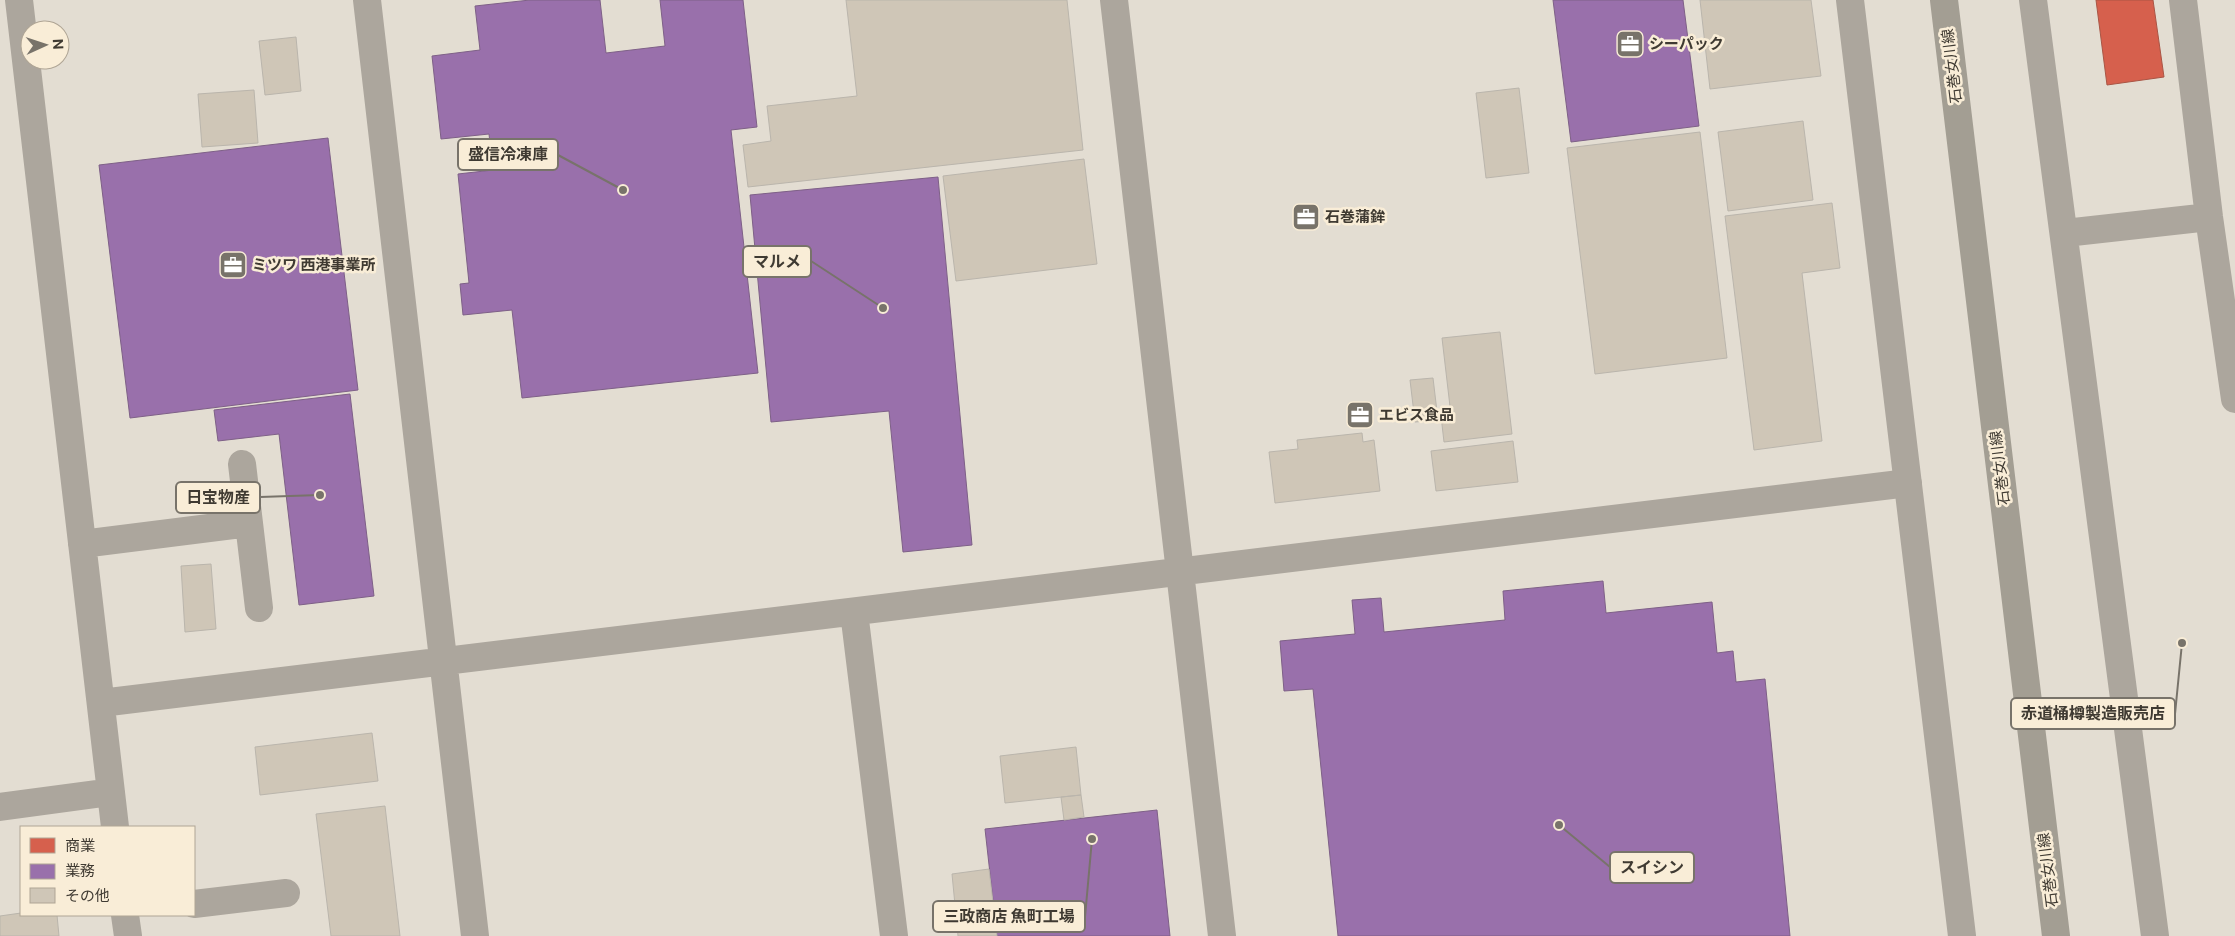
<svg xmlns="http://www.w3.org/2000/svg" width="2235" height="936" font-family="'Public Sans','Noto Sans JP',sans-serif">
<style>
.shops{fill:#d6604d;stroke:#a95545}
.offices{fill:#9970ab;stroke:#7e6087}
.building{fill:#cfc6b7;stroke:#bab5ac}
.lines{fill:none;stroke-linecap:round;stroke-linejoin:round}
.minor{stroke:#aca69d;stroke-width:28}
.major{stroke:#a39e93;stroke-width:28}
.labels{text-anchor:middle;stroke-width:5;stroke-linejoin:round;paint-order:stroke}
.poi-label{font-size:15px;font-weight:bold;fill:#3f3a32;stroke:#f9edd7;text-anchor:start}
.street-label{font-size:15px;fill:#3f3a32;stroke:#f9edd7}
.leader{fill:none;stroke:#78736a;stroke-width:2}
.callout-dot{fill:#78736a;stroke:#f9edd7;stroke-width:2}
.callout{fill:#f9edd7;stroke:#78736a;stroke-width:2}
.callout-label{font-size:16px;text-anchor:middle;font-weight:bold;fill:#3f3a32}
</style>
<rect width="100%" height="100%" fill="#e3ddd2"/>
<!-- shops -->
<path class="shops" d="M2096 0H2153L2164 77 2107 85Z"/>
<!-- offices -->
<path class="offices" d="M530 0H600L606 53 665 46 660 0H743L757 127 731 130 758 373 522 398 512 310 463 315 460 284 469 283 458 174 493 170 489 134 441 139 432 56 480 50 475 6Z
M1553 0H1683L1699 126 1571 142Z
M328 138 358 390 130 418 99 165Z
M938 177 972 545 903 552 889 411 771 422 750 195Z
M350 394 374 596 299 605 279 434 218 441 214 410Z
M1603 581 1606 613 1712 602 1717 653 1733 651 1736 682 1765 679 1790 936H1338L1313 689 1284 691 1280 641 1355 634 1352 600 1381 598 1384 632 1505 620 1503 591Z
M1157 810 1170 936H997L985 829Z"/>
<!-- building -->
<path class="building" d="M846 0H1067L1083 150 748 187 743 145 771 141 767 106 857 96Z
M1700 0H1811L1821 76 1710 89Z
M296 37 301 91 265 95 259 41Z
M1519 88 1529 173 1486 178 1476 93Z
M254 90 258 143 202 147 198 94Z
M1803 121 1813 200 1728 211 1718 132Z
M1700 132 1727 358 1595 374 1567 148Z
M1084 159 1097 264 956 281 943 176Z
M1832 203 1840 268 1802 273 1822 441 1754 450 1725 216Z
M1500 332 1512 434 1444 442 1441 416 1451 415 1442 338Z
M1433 378 1438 420 1415 422 1410 380Z
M1362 433 1363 442 1374 440 1380 491 1275 503 1269 452 1298 449 1297 440Z
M1513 441 1518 482 1436 491 1431 451Z
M211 564 216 629 185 632 181 566Z
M372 733 378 781 260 795 255 747Z
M1076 747 1081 795 1005 803 1000 756Z
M1081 795 1084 817 1064 820 1061 797Z
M385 806 400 936H331L316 814Z
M989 869 997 936H958L952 874Z
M21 913 57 915 59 936H0V916Z"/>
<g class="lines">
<!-- minor -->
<path class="minor" d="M19 0 115 827
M367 0 475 936
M1114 0 1222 936
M1850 0 1962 936
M2033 0 2155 936
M2183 0 2209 217 2235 399
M2065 233 2209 217
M242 464 259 608
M82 544 249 523
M854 612 894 936
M101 703 1908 483
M0 807 111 792
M194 904 286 893
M125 915 128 936"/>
<!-- major -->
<path class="major" d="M1944 0 2056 936"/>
</g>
<!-- icons -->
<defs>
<g id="office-square" transform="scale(1.4375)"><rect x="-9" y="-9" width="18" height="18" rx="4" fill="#78736a" stroke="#f9edd7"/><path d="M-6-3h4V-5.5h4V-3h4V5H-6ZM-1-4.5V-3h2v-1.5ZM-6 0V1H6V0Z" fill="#fff"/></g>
</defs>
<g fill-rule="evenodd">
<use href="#office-square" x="1630" y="44"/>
<use href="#office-square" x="1306" y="217"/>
<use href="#office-square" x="233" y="265"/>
<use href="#office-square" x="1360" y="415"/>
</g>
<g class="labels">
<!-- poi labels -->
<g class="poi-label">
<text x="1649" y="49">シーパック</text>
<text x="1325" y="222">石巻蒲鉾</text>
<text x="252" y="270">ミツワ 西港事業所</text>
<text x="1379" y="420">エビス食品</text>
</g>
<!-- street labels -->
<g class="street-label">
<text transform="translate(1952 66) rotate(-97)" y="5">石巻女川線</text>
<text transform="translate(2000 468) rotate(-97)" y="5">石巻女川線</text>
<text transform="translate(2048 870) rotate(-97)" y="5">石巻女川線</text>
</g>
</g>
<!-- callouts -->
<path class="leader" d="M623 190L558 155M883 308L811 261M320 495L260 497M2182 643L2175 714M1559 825L1610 867M1092 839L1085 917"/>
<g class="callout-dot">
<circle cx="623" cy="190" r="5"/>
<circle cx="883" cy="308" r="5"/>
<circle cx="320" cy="495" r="5"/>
<circle cx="2182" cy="643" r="5"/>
<circle cx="1559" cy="825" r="5"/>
<circle cx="1092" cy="839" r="5"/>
</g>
<g class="callout">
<rect x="458" y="139" width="100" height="31" rx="5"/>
<rect x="743" y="246" width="68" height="31" rx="5"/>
<rect x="176" y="482" width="84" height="31" rx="5"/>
<rect x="2011" y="698" width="164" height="31" rx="5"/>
<rect x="1610" y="852" width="84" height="31" rx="5"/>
<rect x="933" y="901" width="152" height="31" rx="5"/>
</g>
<g class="callout-label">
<text x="508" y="160">盛信冷凍庫</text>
<text x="777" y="267">マルメ</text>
<text x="218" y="503">日宝物産</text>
<text x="2093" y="719">赤道桶樽製造販売店</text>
<text x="1652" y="873">スイシン</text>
<text x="1009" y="922">三政商店 魚町工場</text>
</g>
<!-- legend -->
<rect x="20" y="826" width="175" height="90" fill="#f9edd7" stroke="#afa595"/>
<rect x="30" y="838" width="25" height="15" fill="#d6604d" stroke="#afa595"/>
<text x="65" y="851" font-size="15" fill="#3f3a32">商業</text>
<rect x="30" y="864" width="25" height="15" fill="#9970ab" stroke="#afa595"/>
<text x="65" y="876" font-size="15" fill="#3f3a32">業務</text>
<rect x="30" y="888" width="25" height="15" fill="#cfc6b7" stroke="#afa595"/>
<text x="65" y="901" font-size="15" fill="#3f3a32">その他</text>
<!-- north arrow -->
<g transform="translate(45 45) rotate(87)"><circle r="24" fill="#f9edd7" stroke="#afa595"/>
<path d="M0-4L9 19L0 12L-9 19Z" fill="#78736a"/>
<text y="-8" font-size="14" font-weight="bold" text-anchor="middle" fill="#3f3a32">N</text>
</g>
</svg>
